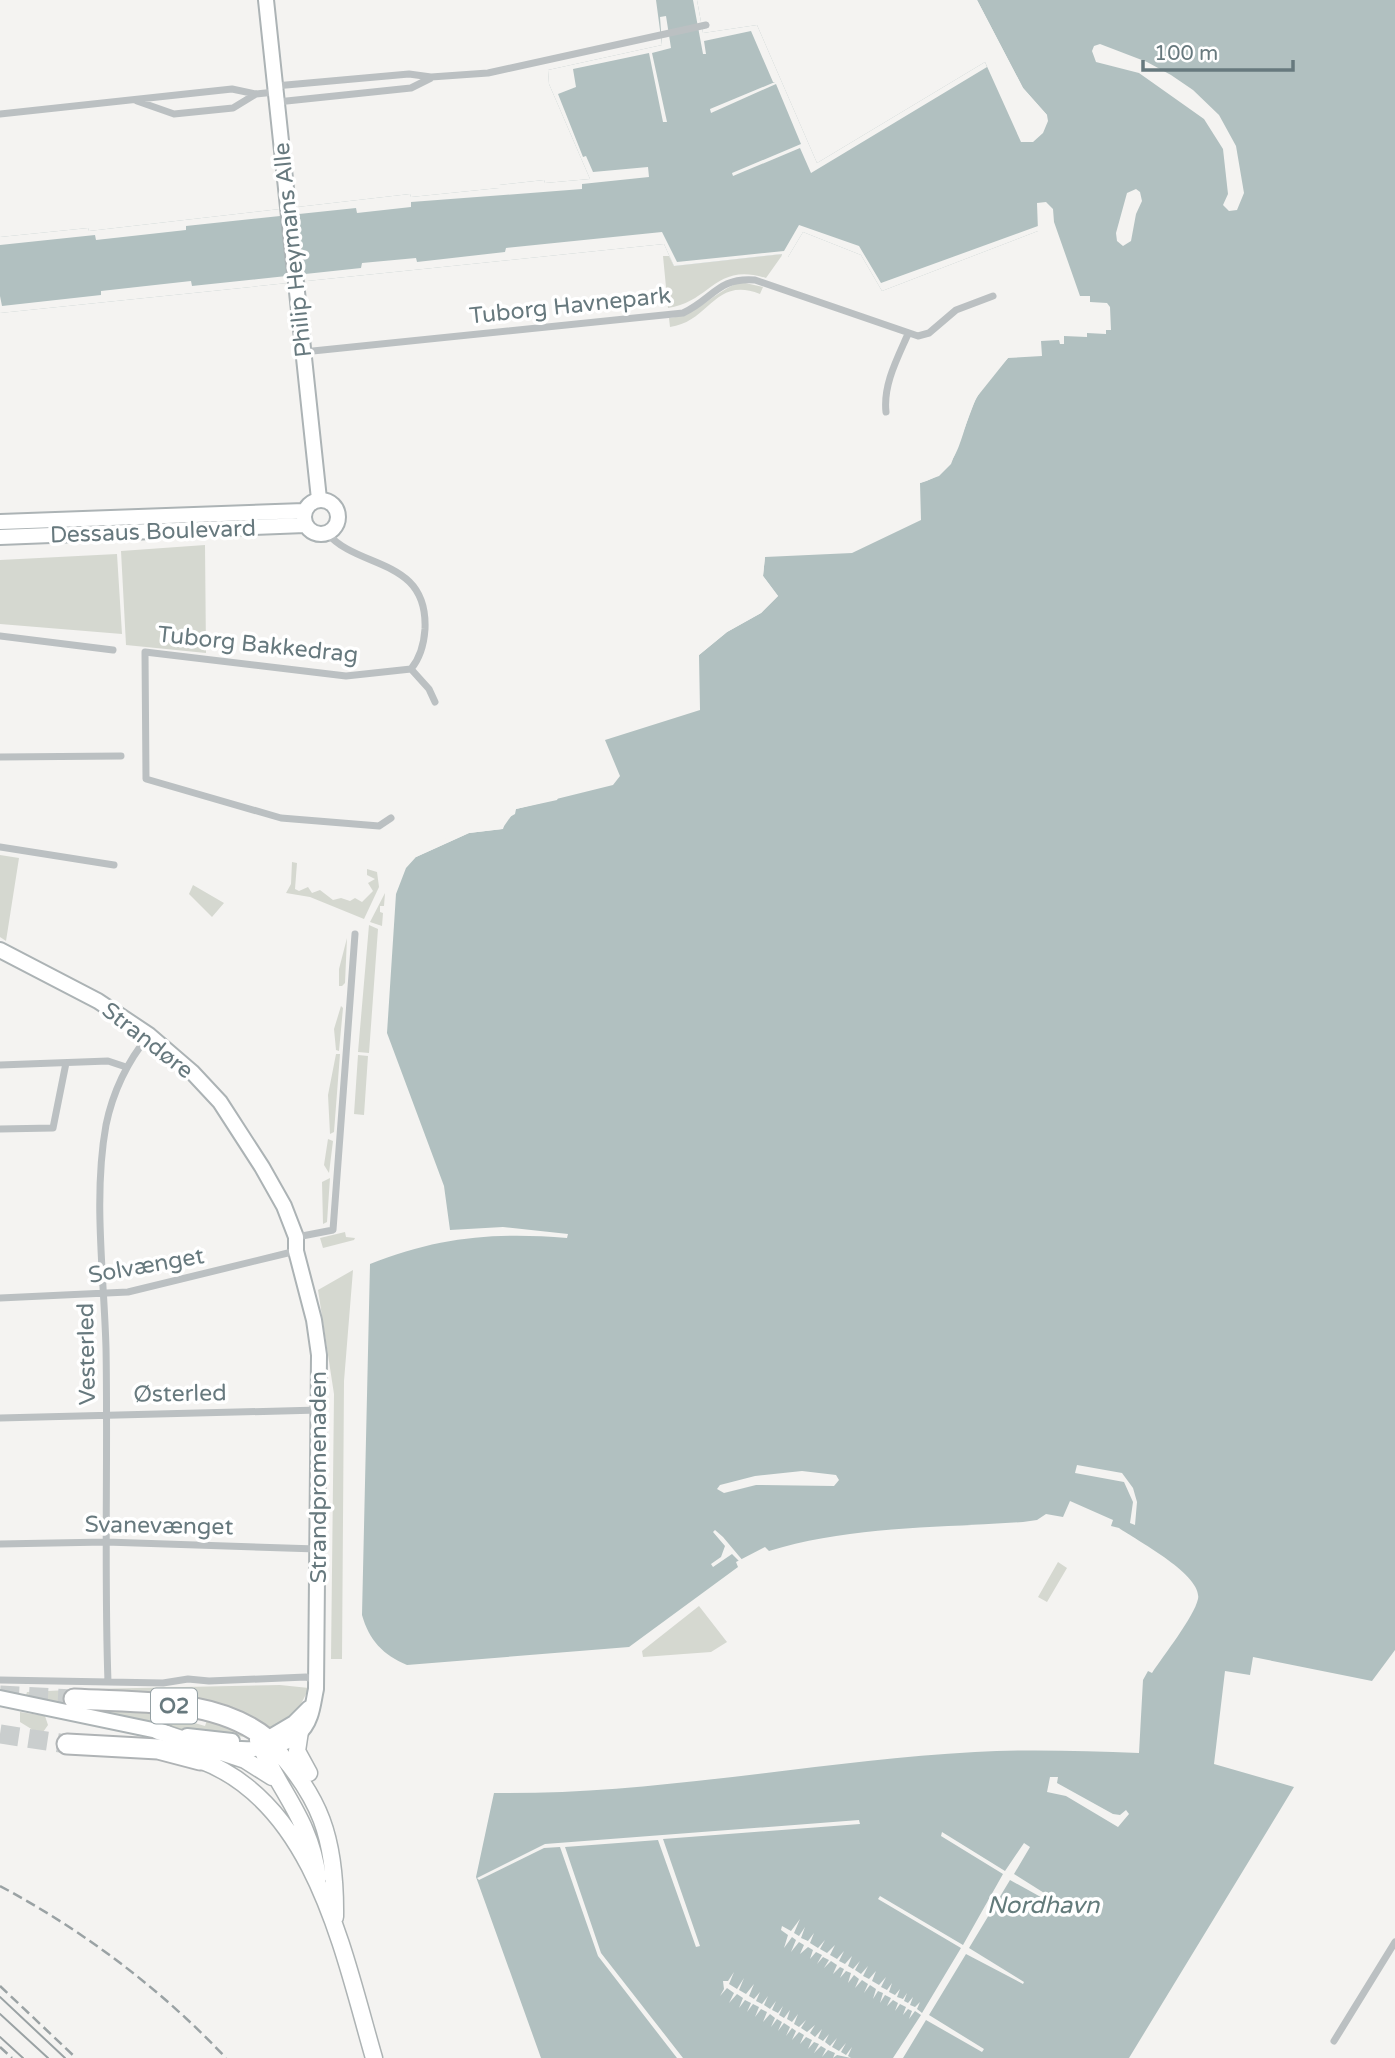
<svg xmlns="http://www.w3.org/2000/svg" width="1395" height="2058" font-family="'Varela Round',sans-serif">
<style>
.green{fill:#d5d8d0}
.water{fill:#b1c0c0}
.pier{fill:#f4f3f1}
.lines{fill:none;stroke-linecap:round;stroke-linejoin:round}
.highway-tunnel{stroke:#cacece;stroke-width:19;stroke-dasharray:19 10;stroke-linecap:butt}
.secondary-casing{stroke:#acb3b5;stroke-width:18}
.primary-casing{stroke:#adb3b4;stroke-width:19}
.highway-casing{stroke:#afb3b5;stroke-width:23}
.street{stroke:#bbc0c2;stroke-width:7}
.secondary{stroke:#fff;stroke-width:14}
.primary{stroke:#fff;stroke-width:16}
.highway{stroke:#fff;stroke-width:19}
.tram{stroke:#9aa2a4;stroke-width:2}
.rail{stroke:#9aa2a4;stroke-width:2.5;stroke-dasharray:10 5;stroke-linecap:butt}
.labels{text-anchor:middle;stroke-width:7;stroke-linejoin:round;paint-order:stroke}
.shield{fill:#fff;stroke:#95a1a5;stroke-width:2}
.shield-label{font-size:21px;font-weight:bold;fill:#67797e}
.street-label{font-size:23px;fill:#67797e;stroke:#fff}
.water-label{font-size:24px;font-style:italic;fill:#637b7b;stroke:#fff}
</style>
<rect width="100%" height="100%" fill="#f4f3f1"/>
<!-- green -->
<path class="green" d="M783 254 766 278C715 262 711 302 668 308L663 256H669L674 266Z
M741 282 763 287 760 294C714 276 710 322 670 327L669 318C697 316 714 291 741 282Z
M205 545 206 653 126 645 121 551Z
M117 554 122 634 0 624V560Z
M0 855 19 858 6 941 0 937Z
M292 862 297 863 295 889 299 891 308 887 312 893 320 890 333 900 341 898 350 901 355 898 362 902 373 891 368 883 375 879 367 875V869L377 872 379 887 364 919 310 897 286 893 291 884Z
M193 885 224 903 212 917 189 894Z
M385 893 384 906H380V912L383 913 382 926 370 922Z
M369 925 378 929 369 1053 358 1052Z
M347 938 345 983 342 986H339V969Z
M341 1006 343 1008 339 1051 336 1050 334 1029Z
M336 1054H340L334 1132 330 1134 328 1095Z
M358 1055 368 1056 364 1115 354 1114Z
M328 1139 333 1141 329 1173 324 1165Z
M330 1178 327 1222 323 1224 322 1182Z
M345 1232 346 1237 355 1238 354 1240 323 1248 320 1238Z
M353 1270 344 1381 342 1659H331L334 1394 318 1290Z
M1058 1562 1067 1568 1047 1602 1038 1597Z
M699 1606 727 1642 711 1652 643 1657 642 1651Z
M280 1685 309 1688 297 1712 272 1731 240 1716 79 1706 160 1713 205 1726 208 1717 250 1737 211 1735 25 1698 27 1692 89 1689Z
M20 1712 45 1716 48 1725 41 1735 20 1722Z"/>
<!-- water -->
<path class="water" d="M656 0H697L703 33 757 25 817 163 985 62 1021 142H1033L1043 133 1048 121 1047 115 1023 88 977 0H1395V1650L1372 1681 1253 1657 1250 1675 1225 1671 1214 1764 1294 1787 1129 2058H541L476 1877 494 1793C657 1795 813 1761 975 1752 1029 1749 1084 1751 1139 1753L1143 1680 1148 1671 1152 1673C1163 1656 1194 1617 1198 1599 1203 1575 1136 1540 1119 1528L1111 1526 1113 1520 1070 1501 1063 1517 1046 1514 1037 1520 1023 1522C939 1528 849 1526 769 1551L765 1547 736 1562 738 1567 629 1647 407 1665C383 1655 369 1640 362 1615L370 1264C438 1237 495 1232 567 1238L568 1234 503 1227 450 1230 444 1186 387 1033 396 894 406 868 416 857 469 833 502 829 516 809 613 785 620 776 605 740 700 710 699 655 727 632 761 613 778 596 763 576 765 557 852 553 921 520 920 483C962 472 959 434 975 401 983 385 996 371 1008 358L1042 356 1041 341 1059 340 1060 344H1064V336L1087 337V333L1106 334V330H1111L1110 307 1107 303 1090 302V296H1080L1054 222 1053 209 1046 202 1037 203 1038 231 882 291 861 255 803 232 788 257H781L782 254 674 266 664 244 0 313V237L88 228 89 231 410 194 411 197 499 188V185L544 180 545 183 590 179 549 84 548 70 662 45Z"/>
<!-- pier -->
<path class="pier" d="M693 0H697L703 33 757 25 817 163 985 62 987 67 811 173 800 148 733 176 732 173 801 144 776 84 711 113 710 109 775 82H773L751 31 704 41 706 54H703Z
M974 0H977L1023 88 1047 115 1042 114 1020 90Z
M666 16 671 48 652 53 667 122H663L649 53 573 69 576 87 558 94 583 157 586 156 593 172 648 167 649 177 582 184V189L411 202V207L357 213 356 208 186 226V230L96 240 95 235 0 245V237L88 228 89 231 410 194 411 197 499 188V185L544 180 545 183 590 179 549 84 548 70 662 45 660 17Z
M1100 44 1147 62 1171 75 1193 90 1219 115 1236 146 1244 193 1237 210 1229 211 1223 205 1228 194 1223 149 1204 119 1139 73 1096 62 1092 51 1094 46Z
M1136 189 1140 192 1142 201 1136 214 1131 241 1123 246 1117 241 1116 233 1127 193Z
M799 225 859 246 881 283 1038 226V231L882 291 861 255 803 232 788 257H781L782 254 674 266 664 244 0 313V296L2 306 101 295V291L191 281 192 286 361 268 362 263 416 258 417 262 505 252 506 248 662 232 677 262 784 251Z
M1003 358H1008L976 398 951 464 939 476 920 483V479L937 473 948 462 973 396Z
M762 557H765L763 576 778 596 761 613 727 632 699 655 698 651 725 629 759 610 774 596 760 577Z
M560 794 557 800 516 809 515 814 506 819 503 829 469 833 416 857 415 854 441 840 468 830 500 826 514 805Z
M1077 1465 1122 1473 1133 1488 1137 1502 1135 1525 1130 1523 1133 1502 1124 1482 1075 1473Z
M802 1471 836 1475 839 1480 834 1486 756 1485 724 1493 717 1489 720 1485 755 1476Z
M715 1530 723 1537 744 1562 741 1563 732 1554 713 1567 711 1564 721 1557 725 1546 713 1532Z
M1050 1777H1058L1057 1783 1113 1814 1120 1815 1126 1810 1129 1814 1118 1827 1066 1796 1047 1792Z
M859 1820 860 1824 663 1839 700 1946 696 1947 658 1840 565 1847 601 1953 683 2058H677L598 1956 560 1847 544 1848 479 1880 477 1878 545 1844Z
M942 1832 1005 1871 1024 1843 1030 1847 1014 1874 1068 1908 1066 1911 1010 1880 969 1948 1024 1982 1023 1984 966 1954 929 2015 984 2049 982 2052 926 2020 903 2058H893L921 2015 915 2011 909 2019 912 2011 908 2009 903 2015 906 2007 900 2004 895 2011 898 2003 893 2000 887 2006 891 1998 885 1995 880 2003 883 1993 878 1991 873 1999 876 1989 870 1985 864 1993 868 1984 862 1980 855 1988 859 1979 854 1975 848 1983 851 1973 846 1971 840 1978 844 1969 840 1967 833 1974 837 1965 831 1961 824 1968 829 1960 823 1957 817 1964 822 1955 816 1952 810 1959 813 1950 808 1947 800 1954 804 1945 799 1942 791 1952 796 1940 792 1937 784 1948 788 1935 781 1930 782 1926 791 1931 800 1919 794 1933 799 1936 805 1927 801 1938 808 1941 814 1933 810 1943 818 1948 825 1940 820 1949 827 1953 835 1945 830 1955 837 1959 844 1951 839 1961 845 1964 852 1956 848 1966 853 1969 860 1961 855 1970 861 1974 868 1966 863 1976 869 1979 876 1971 872 1981 879 1985 886 1977 881 1987 887 1990 892 1983 889 1992 895 1995 900 1989 897 1997 903 1999 907 1993 904 2001 908 2003 913 1997 910 2005 915 2007 920 2002 917 2009 922 2013 961 1948 878 1899 880 1896 963 1945 1003 1874 941 1836Z
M734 1972 729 1984 737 1989 744 1978 739 1990 746 1994 754 1984 749 1996 754 1999 760 1992 756 2001 762 2004 768 1996 764 2005 770 2009 776 2001 772 2010 778 2013 783 2006 779 2015 784 2018 790 2010 787 2019 792 2022 798 2014 794 2024 799 2027 806 2020 801 2028 807 2032 815 2025 810 2033 815 2037 822 2029 818 2038 823 2041 829 2034 825 2042 830 2046 837 2038 832 2047 839 2051 846 2043 841 2052 846 2055 852 2047 848 2056 851 2058 837 2055 833 2058 835 2053 828 2050 822 2057 826 2049 821 2046 814 2053 819 2044 814 2042 808 2049 812 2040 806 2037 800 2044 804 2035 799 2032 792 2040 796 2031 792 2028 786 2036 790 2027 784 2023 778 2031 782 2022 777 2019 771 2027 775 2018 770 2014 763 2022 767 2012 761 2009 755 2017 759 2007 753 2004 747 2012 751 2003 745 2000 739 2008 743 1998 737 1994 729 2003 734 1993 727 1988 720 1996 724 1989 723 1981H728Z"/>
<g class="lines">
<!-- highway-tunnel -->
<path class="highway-tunnel" d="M0 1695 74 1699
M0 1734 67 1744"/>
<!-- secondary casing -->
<g class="secondary-casing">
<path id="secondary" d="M266 0 319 499
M304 517a17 17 0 1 1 34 0a17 17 0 1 1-34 0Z
M0 522 304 511
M0 537 305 525
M0 950 98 1001 149 1035 192 1072 220 1102 262 1167 284 1206 296 1237V1251L314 1320 319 1355 316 1689C314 1698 313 1708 310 1716 298 1751 251 1752 222 1747
M0 1698 167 1733
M187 1736 232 1741
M267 1739 294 1723 309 1708"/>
</g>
<!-- primary casing -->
<g class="primary-casing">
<path id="primary" d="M158 1731 245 1760 272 1777
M300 1731 297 1751 309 1773
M267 1739C321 1796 336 1838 335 1917
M258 1740C279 1792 310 1818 318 1878
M200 1760C315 1803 343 1952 374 2058"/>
</g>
<!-- highway casing -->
<g class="highway-casing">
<path id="highway" d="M74 1699C137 1703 216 1697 267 1739
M67 1744 158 1749 200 1760"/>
</g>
<!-- street -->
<path class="street" d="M275 86 409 74 431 77 488 73 706 25
M137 101 174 114 233 108 256 94
M277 102 411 88 431 78
M0 114 232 89 256 94 275 92
M303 352 683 313C713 299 718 277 755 280L918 336 929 333 956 310 993 296
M886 412C883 385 897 359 908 334
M327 533C358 570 428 557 425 629 424 644 421 657 411 669
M0 636 113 650
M411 669 429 689 435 702
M0 757 121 756
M391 818 379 826 281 818 146 779 145 652 346 676 411 669
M0 847 114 865
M0 1065 108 1061 126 1067
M0 1129 53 1128 66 1063
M297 1237 333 1230 355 934
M0 1298 128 1292 296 1251
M0 1418 319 1410
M0 1544 106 1542 317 1549
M0 1680 163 1683 188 1679 209 1681 306 1677 317 1681
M108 1682C104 1571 108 1459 106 1348 104 1275 93 1197 106 1125 113 1091 127 1062 149 1035
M1334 2041 1395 1942"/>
<!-- secondary -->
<use href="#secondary" class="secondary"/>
<!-- primary -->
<use href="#primary" class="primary"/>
<!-- highway -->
<use href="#highway" class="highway"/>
<!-- tram -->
<path class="tram" d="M0 1997 65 2058
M0 2014 48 2058
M0 2037 23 2058"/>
<!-- rail -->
<path class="rail" d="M0 1886C84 1931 161 1989 226 2058
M0 1986 76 2058
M0 2047 12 2058"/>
</g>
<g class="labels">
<!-- shield labels -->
<rect class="shield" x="151" y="1688.5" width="46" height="35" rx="5"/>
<g class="shield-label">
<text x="174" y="1713">O2</text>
</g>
<!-- street labels -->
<g class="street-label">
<text transform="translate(292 250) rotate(-96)" y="8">Philip Heymans Alle</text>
<text transform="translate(570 305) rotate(-6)" y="8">Tuborg Havnepark</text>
<text transform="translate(153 531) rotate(-2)" y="8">Dessaus Boulevard</text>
<text transform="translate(258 644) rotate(6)" y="8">Tuborg Bakkedrag</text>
<text transform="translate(148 1040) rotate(38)" y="8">Strandøre</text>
<text transform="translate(146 1265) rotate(-10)" y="8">Solvænget</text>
<text transform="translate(86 1354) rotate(-91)" y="8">Vesterled</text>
<text transform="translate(180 1393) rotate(-1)" y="8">Østerled</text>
<text transform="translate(318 1477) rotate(-90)" y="8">Strandpromenaden</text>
<text transform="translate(159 1525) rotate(1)" y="8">Svanevænget</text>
</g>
<!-- water labels -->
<g class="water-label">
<text x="1043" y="1913">Nordhavn</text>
</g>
</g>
<!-- scale -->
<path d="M1143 60v10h150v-10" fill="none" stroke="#67797e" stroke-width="3.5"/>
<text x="1154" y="60" font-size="21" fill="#67797e" stroke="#ffffff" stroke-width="5" paint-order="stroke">100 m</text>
</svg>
